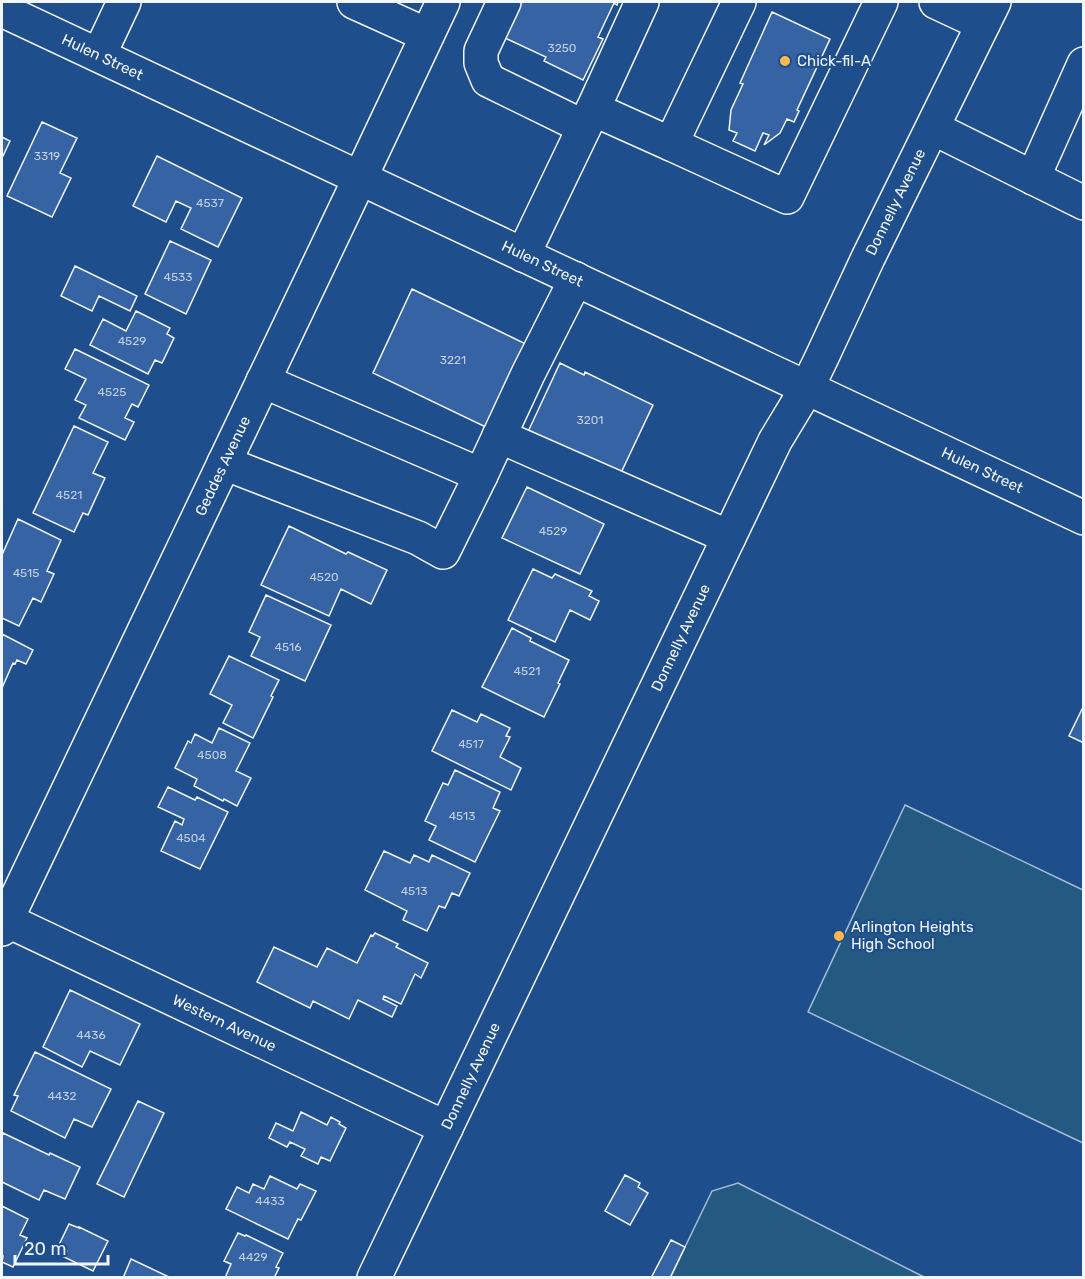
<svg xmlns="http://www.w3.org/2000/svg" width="1085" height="1279" font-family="Rubik,sans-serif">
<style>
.grass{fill:#245a82;stroke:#a8bbd7;stroke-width:1.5}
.building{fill:#3563a3;stroke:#f2f6ff;stroke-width:1.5}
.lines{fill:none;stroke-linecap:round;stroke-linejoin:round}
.minor-casing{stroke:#f2f6ff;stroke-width:36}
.major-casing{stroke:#f2f6ff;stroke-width:36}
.minor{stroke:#1f4e8c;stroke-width:33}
.major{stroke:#1f4e8c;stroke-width:33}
.poi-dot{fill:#ffb74d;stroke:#1f4e8c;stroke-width:2}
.labels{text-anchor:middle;stroke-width:4.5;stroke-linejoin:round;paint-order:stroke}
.number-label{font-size:12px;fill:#c3d1e8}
.street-label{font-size:15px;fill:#f2f6ff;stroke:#1f4e8c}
.poi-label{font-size:15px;fill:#f2f6ff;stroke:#1f4e8c;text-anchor:start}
</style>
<rect width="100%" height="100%" fill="#1f4e8c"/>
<!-- grass -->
<path class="grass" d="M905 805 1083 890V1143L808 1012Z
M738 1183 924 1277 670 1278 712 1191Z"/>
<!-- building -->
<path class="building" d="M522 2H618L617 5 614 3 598 37 603 39 583 80 544 61 546 57 505 38Z
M772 12 830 39 797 110 799 111 794 122 787 119 780 133 764 145 769 135 763 133 755 151 733 141 737 133 729 130 731 110 743 84 740 83Z
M42 122 77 138 60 173 71 178 52 217 7 196Z
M2 137 10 141 2 158Z
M157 156 242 198 218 247 181 229 191 208 176 201 166 222 133 206Z
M170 241 211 260 186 314 145 294Z
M75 266 137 296 130 311 99 296 92 311 61 296Z
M412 289 534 348 494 431 373 373Z
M136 311 170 328 167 334 174 338 162 363 155 360 148 374 90 345 103 319 126 331Z
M75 349 149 385 138 407 132 404 125 418 134 422 125 440 79 418 86 405 75 400 86 379 65 369Z
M560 363 584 375 585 372 653 405 619 477 526 436Z
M74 426 108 442 93 473 105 478 88 515 83 513 74 532 33 513Z
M527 487 604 524 580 574 502 538Z
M18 519 61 540 47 571 54 574 41 602 33 598 19 626 2 618V555Z
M289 526 346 554 348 552 387 570 371 604 341 589 329 616 261 585Z
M533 569 552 578 555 574 592 591 589 596 599 601 590 620 570 610 555 642 508 620Z
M266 595 331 625 305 681 251 656 260 637 249 632Z
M512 628 531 638 530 641 569 660 558 683 560 684 544 717 482 687Z
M2 634 33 650 26 664 17 660 15 664 13 663 2 688Z
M229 656 279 680 271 696 273 697 253 738 223 723 232 705 210 694Z
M1084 705V743L1069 736Z
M452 710 477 722 481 714 510 728 506 736 510 737 500 757 521 768 511 790 432 751Z
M219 728 250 743 236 771 251 778 237 806 224 799 223 801 194 786 197 779 175 768 188 741 191 743 195 734 212 743Z
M455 770 500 792 493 808 500 811 475 862 429 840 436 826 425 821 443 783 448 785Z
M168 787 195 800 197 797 228 812 200 869 161 851 175 821 182 825 184 819 158 807Z
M384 851 410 863 414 855 429 862 432 855 470 873 459 896 452 893 445 908 439 906 427 931 403 920 407 911 365 890Z
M375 933 398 944 396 947 428 963 421 978 415 974 401 1004 384 996 383 999 397 1006 392 1017 358 1000 349 1019 313 1001 310 1008 257 982 274 947 317 967 327 948 357 963 371 935 373 936Z
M70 990 140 1024 120 1065 90 1051 82 1067 43 1047Z
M35 1052 111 1089 92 1127 74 1119 65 1138 11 1111 18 1096 14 1095Z
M138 1101 164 1113 124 1197 97 1184Z
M301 1112 327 1125 331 1117 340 1122 339 1124 346 1128 330 1161 321 1157 318 1164 301 1156 305 1149 290 1142 287 1147 269 1138 276 1123 293 1131Z
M3 1133 49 1155 50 1153 80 1167 65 1199 44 1190 39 1200 2 1182V1136Z
M625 1175 640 1183 638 1187 648 1193 630 1225 605 1211Z
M270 1176 297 1189 300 1184 316 1191 301 1220 298 1219 288 1239 226 1209 237 1187 249 1193 253 1184 264 1189Z
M2 1206 28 1219 20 1235 27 1238 13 1267 2 1262 3 1256 2 1255Z
M69 1224 79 1228V1227L108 1241 93 1271 64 1257 67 1251 58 1247Z
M238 1233 245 1236 246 1235 283 1253 276 1267 279 1268 274 1278H225L231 1264 224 1261Z
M671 1240 685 1247 670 1278H651Z
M131 1259 169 1277V1278H123Z"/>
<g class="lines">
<!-- minor casing -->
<g class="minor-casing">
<g id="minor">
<path d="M354 2 427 35"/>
<path d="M504 2 481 51V63L488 80 584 127"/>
<path d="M739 2 671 144 787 197 881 2"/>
<path d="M936 2 983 24"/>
<path d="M99 55 124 2"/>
<path d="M593 109 642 2"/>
<path d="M933 128 1084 203"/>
<path d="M1033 178 1084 64"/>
<path d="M523 255 593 109 671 144"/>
<path d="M263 381 481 475"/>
<path d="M499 436 729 537"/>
<path d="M224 463 418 538 443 552 481 475 528 374 576 279"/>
<path id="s1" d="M2 918 446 1128"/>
<path id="s2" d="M2 929 360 178 443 2"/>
<path id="s3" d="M374 1278 775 441 807 388 822 357 868 258 994 2"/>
</g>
</g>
<!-- major casing -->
<g class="major-casing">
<g id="major">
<path id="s4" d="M2 10 1084 518"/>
</g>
</g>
<!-- minor -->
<use href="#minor" class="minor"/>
<!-- major -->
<use href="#major" class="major"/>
</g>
<!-- markers -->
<g class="poi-dot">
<circle cx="785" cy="61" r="6"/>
<circle cx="839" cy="936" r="6"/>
</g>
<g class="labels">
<!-- number labels -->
<g class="number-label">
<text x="562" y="52">3250</text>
<text x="47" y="160">3319</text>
<text x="210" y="207">4537</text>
<text x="178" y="281">4533</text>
<text x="132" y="345">4529</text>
<text x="453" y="364">3221</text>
<text x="112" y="396">4525</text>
<text x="590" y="424">3201</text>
<text x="69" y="499">4521</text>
<text x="553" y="535">4529</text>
<text x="26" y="577">4515</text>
<text x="324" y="581">4520</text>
<text x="288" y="651">4516</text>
<text x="527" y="675">4521</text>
<text x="471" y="748">4517</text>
<text x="212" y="759">4508</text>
<text x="462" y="820">4513</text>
<text x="191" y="842">4504</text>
<text x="414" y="895">4513</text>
<text x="91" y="1039">4436</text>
<text x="62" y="1100">4432</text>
<text x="270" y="1205">4433</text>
<text x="253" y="1261">4429</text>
</g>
<!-- street labels -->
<g class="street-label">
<text dy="5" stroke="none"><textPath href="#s4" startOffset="111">Hulen Street</textPath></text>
<text dy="5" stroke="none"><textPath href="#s3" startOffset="1196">Donnelly Avenue</textPath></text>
<text dy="5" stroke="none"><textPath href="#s4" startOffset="597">Hulen Street</textPath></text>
<text dy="5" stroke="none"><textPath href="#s2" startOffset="513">Geddes Avenue</textPath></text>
<text dy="5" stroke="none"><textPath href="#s4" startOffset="1083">Hulen Street</textPath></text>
<text dy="5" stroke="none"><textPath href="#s3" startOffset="710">Donnelly Avenue</textPath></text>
<text dy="5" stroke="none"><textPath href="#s1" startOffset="246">Western Avenue</textPath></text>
<text dy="5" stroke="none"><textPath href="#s3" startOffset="224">Donnelly Avenue</textPath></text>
</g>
<!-- poi labels -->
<g class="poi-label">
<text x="797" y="66">Chick-fil-A</text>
<text x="851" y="932">Arlington Heights<tspan x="851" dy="17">High School</tspan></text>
</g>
</g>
<!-- border -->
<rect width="1085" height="1279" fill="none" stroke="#f2f6ff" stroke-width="6"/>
<!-- scale -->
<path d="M15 1255v9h93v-9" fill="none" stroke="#f2f6ff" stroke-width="3"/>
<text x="24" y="1255" font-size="18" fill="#f2f6ff" stroke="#1f4e8c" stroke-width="4.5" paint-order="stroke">20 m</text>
</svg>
